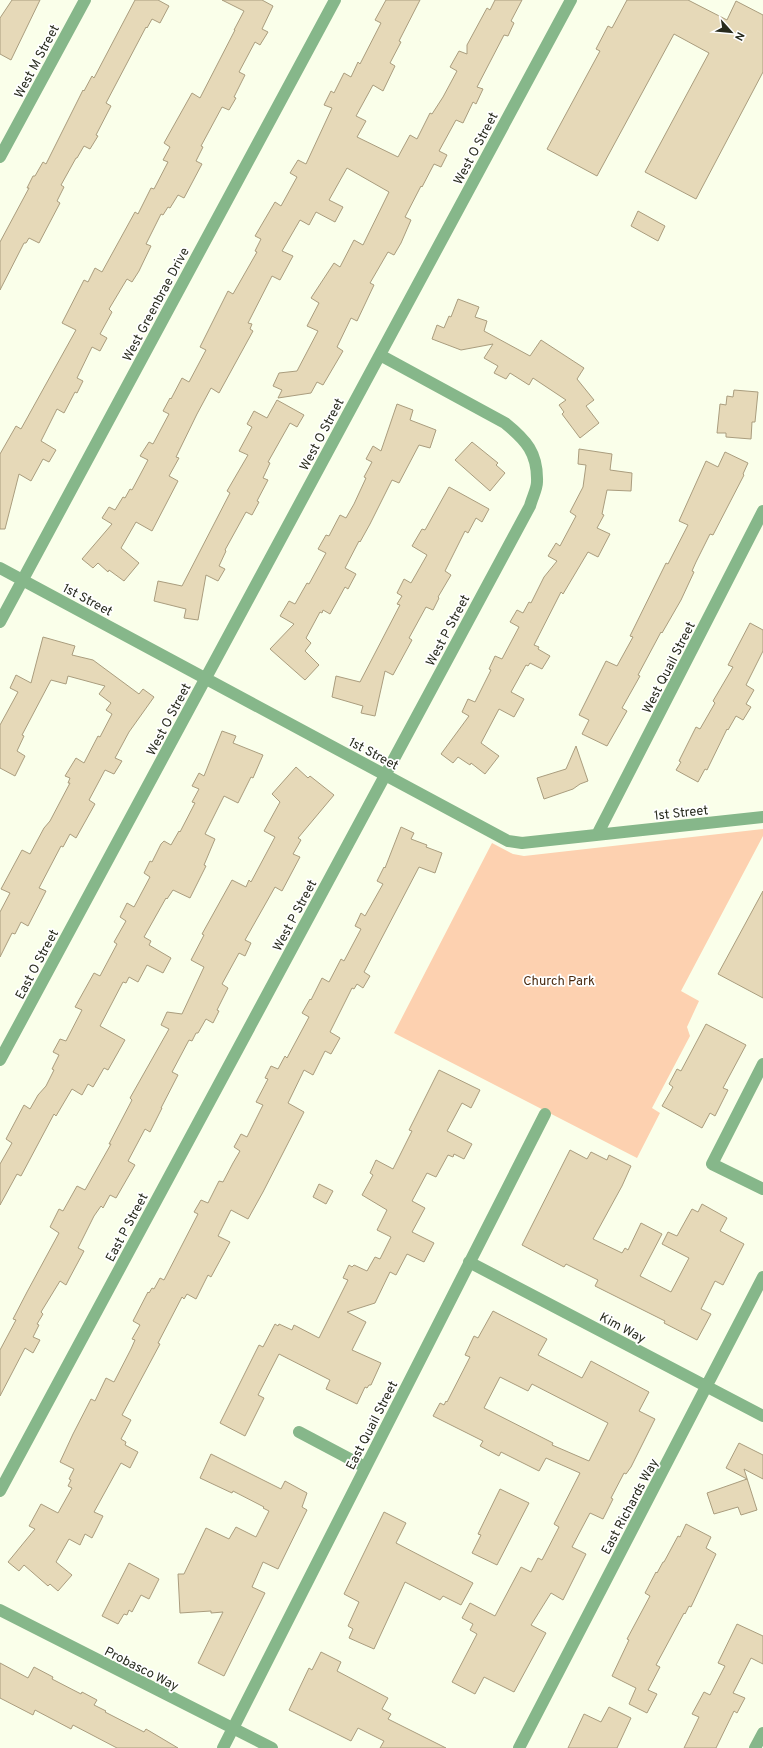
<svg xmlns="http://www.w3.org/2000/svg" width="763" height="1748" font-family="Overpass,sans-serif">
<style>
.green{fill:#fdd1b0}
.building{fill:#e6d9b8;stroke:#aa9d7e;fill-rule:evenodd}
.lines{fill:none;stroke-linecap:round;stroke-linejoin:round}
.minor{stroke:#86b78a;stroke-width:12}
.labels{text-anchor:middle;stroke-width:3.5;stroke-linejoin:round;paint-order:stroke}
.street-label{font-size:13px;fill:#282b1e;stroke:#fff}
.park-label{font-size:13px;fill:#492a0f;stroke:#fff}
</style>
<rect width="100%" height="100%" fill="#faffea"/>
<!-- green -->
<path class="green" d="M763 829V836L681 991 699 1001 687 1027 690 1036 652 1108 660 1113 637 1158 394 1033 492 843 513 854 524 856Z"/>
<!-- building -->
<path class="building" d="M12 0H40L11 60 0 54V18Z
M135 0H158L169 6 160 23 152 19 147 28 146 27 106 103 111 106 96 135 98 136 90 149 84 146 77 158H76L61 185 64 187 57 201 60 203 39 243 29 238 26 243H24L0 290V242L29 188H27L33 176H35L43 162 46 164 83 90 84 91 92 76 94 78Z
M222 0H262L273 6 262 29 268 32 260 45 255 42 239 72 245 75 234 97 236 98 229 110 222 107 201 146 203 147 196 161 202 164 184 198 178 195 170 208 168 207 163 215 161 214 146 244 151 246 139 271 132 282 127 279 109 309 112 312 100 334 107 338 100 351 92 347 77 378 83 381 77 393 75 392 64 413 57 409 41 441 56 450 49 462 43 459 31 481 19 474 5 529H0V454L16 426 21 429 76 330 62 323 84 280 88 282 95 268 102 272 135 212 138 214 151 188 154 189 168 162 163 160 170 147 164 143 192 93 200 98 235 30H234L244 11Z
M386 0H420L399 41 401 42 390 63 395 66 383 91 373 85 356 116 366 121 357 137 398 157 410 135 417 139 430 113 432 114 443 97 457 71 450 67 459 51 467 54V45L487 8 490 10 495 0H522L511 21 514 23 508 36 504 35 477 87 483 89 476 104 473 102 463 123 456 120 439 151 447 155 441 167 434 164 422 187 421 186 405 217 411 220 401 243 394 255 388 252 370 283 374 285 357 321 351 318 337 347 343 351 323 385 317 382 311 393 278 398 282 390 273 386 279 373 297 371 318 331 307 326 319 303 311 298 334 263 340 267 354 240 363 245 389 192 347 168 329 200 343 207 335 222 316 212 309 225 300 220 282 251 293 256 280 280 272 276 248 323 252 324 250 329 253 331 219 393 211 388 197 414 176 457 179 458 169 476 178 481 152 531 136 522 121 548 139 563 124 581 109 570 108 572 98 563 93 568 82 559 112 524 102 518 109 507 115 510 123 497 125 498 130 489 132 490 148 460 140 456 149 442 153 444 169 414 163 411 170 398 171 399 182 378 189 382 206 350 200 347 228 291 233 294 257 252 255 251 261 239 255 236 275 202 281 206 297 177 290 173 298 160 306 164 332 108 324 105 331 91 334 93 344 73 351 77 358 62 360 64 381 23 375 20Z
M627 0H688L727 20 736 1 763 15V72L696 199 645 172 709 53 674 34 597 176 547 149 600 51 596 49 608 26 612 28Z
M638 211 665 226 658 241 631 226Z
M458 299 479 307 475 317 487 321 484 331 530 356 541 340 584 368 577 379 594 400 586 406 599 423 580 438 562 414 564 412 559 405 566 400 533 378 529 385 510 373 506 379 494 373 498 366 484 358 493 344 461 350 432 339 437 325 444 328 449 316 451 317Z
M734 390 758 392 755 422H752L751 439 726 437V433H717L720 404 726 405 727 396 733 397Z
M277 400 304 415 297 427 290 423 268 462 270 463 263 478 268 480 257 501 259 502 252 515 246 512 225 550 226 551 219 566 225 569 218 581 206 575 198 620 184 618 186 609 154 601 158 581 182 586 230 493 227 491 248 455 239 451 252 427 247 424 254 411 267 418Z
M397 404 413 410 410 420 436 430 430 448 419 445 399 483 392 480 370 524 360 542 359 541 345 568 356 574 348 589 345 587 330 614 323 610 322 613 320 612 306 638 311 643 305 651 319 665 305 680 270 649 294 624 280 616 289 601 295 604 307 583 309 584 326 553 318 549 326 535 329 536 340 515 346 518 354 504 366 478 364 477 372 462 366 459 373 446 381 451Z
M472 442 498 463 496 465 505 473 490 491 455 460Z
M579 449 612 454 610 470 632 473 631 491 607 490 602 514 604 515 597 528 610 534 598 557 588 552 563 594 561 592 534 645 539 647 538 649 550 656 542 669 530 663 528 666 526 665 511 692 524 699 514 717 499 709 481 743 499 756 485 774 471 763 470 765 458 757 453 763 441 754 469 716 462 712 468 699 475 702 491 670 489 669 495 656 502 659 519 627 510 622 517 610 523 613 529 602 531 603 544 577 557 561 548 556 556 543 560 546 576 516 570 512 583 487 586 465 578 464Z
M725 452 748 463 743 474 744 475 713 535 710 534 696 562 692 571 694 572 681 600 662 633 661 632 638 675 640 676 622 708 627 711 607 746 582 734 589 720 579 715 606 661 617 666 633 637 630 636 666 563 668 564 688 525 679 521 706 461 718 467Z
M449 487 489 509 482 522 476 518 468 533 465 531 445 571 451 575 438 597 439 598 433 610 426 607 409 638 412 640 393 675 385 671 375 716 361 713 363 706 332 697 336 676 360 682 400 605 397 604 402 596 397 593 404 579 411 583 427 555 412 546 422 529 425 530Z
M750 623 763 630V651L746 685 754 690 746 704 751 707 743 720 736 716 728 730 727 729 707 770 705 769 698 782 676 770 681 762 679 761 696 727 700 729 715 703 713 701 733 667 728 665Z
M43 637 75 646 72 655 93 660 139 694 143 689 154 697 129 732 115 758 122 761 114 774 105 770 89 800 95 804 76 838 70 834 63 847 61 846 39 888 46 891 28 926 21 922 15 934 12 933 0 957V912L10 893 1 889 22 850 30 854 44 828 50 821 70 783H68L70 778 65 776 76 758 84 763 98 736 100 737 112 714 106 710 111 703 99 694 105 686 68 676 66 684 51 680 22 735 24 736 17 751 25 756 15 776 0 768V725L18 692 10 688 16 675 31 683Z
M222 731 236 736 233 743 263 755 253 778 251 777 238 803 224 796 205 834 215 839 204 865 206 866 190 898 173 890 167 899 166 898 144 937 151 941 149 945 171 958 163 973 147 965 138 982 129 977 126 983 123 982 100 1026 125 1040 108 1070 104 1068 93 1087 88 1084 82 1095 72 1089 56 1116 54 1114 21 1176 17 1174 0 1205V1164L12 1143 6 1139 24 1105 30 1109 38 1095 46 1086 54 1070 52 1069 59 1055 53 1052 60 1039 66 1041 82 1010 75 1007 94 973 100 976 117 944 114 942 126 921 120 917 127 903 134 907 150 877 144 873 150 861 152 862 161 844 164 841 171 845 179 831 180 832 195 803 192 802 199 789 192 786 199 773 204 776Z
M576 746 588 781 580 784 573 789 544 799 537 778 566 769Z
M296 767 308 778 310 776 334 795 298 838 301 840 293 854 300 857 282 891 275 887 245 940 251 943 245 956 239 953 222 984 228 988 217 1010 219 1011 213 1023 206 1019 198 1033H196L192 1041 189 1040 172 1072 178 1075 161 1108H162L150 1132 145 1129 128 1161 135 1165 116 1198 110 1195 103 1208 101 1206 94 1216 78 1248 84 1251 69 1279 66 1285 60 1281 41 1312 43 1314 37 1324 39 1325 33 1337 40 1340 33 1353 25 1348 0 1396V1350L16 1320 13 1319 27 1292 59 1233 50 1227 59 1209 63 1211 77 1186 85 1190 111 1144H109L132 1100 130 1098 169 1029 161 1025 167 1012 182 1014 204 967 191 960 204 935 202 934 232 880 246 887 249 880 251 882 275 837 264 831 280 802 272 794Z
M401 827 414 833 411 839 427 845 426 847 442 853 435 873 419 867 364 972 370 976 363 988 357 984 354 989 352 988 330 1032 340 1038 331 1054 325 1051 313 1075 304 1070 288 1103 304 1112 263 1192 248 1219 231 1210 218 1236 230 1242 211 1277 208 1275 196 1299 187 1294 184 1299 182 1297 158 1343 160 1344 122 1415 131 1420 121 1439 126 1442 125 1445 138 1452 130 1468 121 1463 94 1512 103 1516 92 1538 85 1534 80 1545 69 1539 56 1562 72 1575 58 1591 50 1584 48 1586 24 1565 19 1571 8 1562 35 1529 29 1526 41 1504 58 1513 72 1488 68 1486 71 1480 69 1479 74 1469 60 1462 73 1434 91 1399 95 1401 106 1378 114 1382 131 1349 135 1340 132 1339 140 1325 133 1321 148 1292 149 1293 152 1288 154 1289 160 1278 164 1280 198 1214 194 1212 201 1200 208 1203 219 1181 223 1182 233 1163 240 1151 234 1147 241 1134 247 1137 263 1105 256 1102 268 1079 265 1078 271 1066 278 1069 285 1056 287 1058 309 1017 302 1013 310 999 311 1000 322 978 329 982 341 959 344 961 361 929 355 926 361 913 365 916 383 884 377 881 384 867 385 868Z
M763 891V998L718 974Z
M706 1024 746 1045 723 1088 728 1090 715 1116 710 1113 702 1128 662 1106 673 1087 669 1084 677 1069 681 1071Z
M439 1070 480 1090 471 1108 462 1103 447 1131 472 1144 464 1159 454 1154 453 1157 448 1155 436 1177 427 1173 412 1201 425 1208 412 1232 434 1243 424 1262 407 1254 396 1275 390 1272 375 1303 347 1312 366 1322 352 1350 381 1363 371 1385H369L367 1388 365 1387 357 1404 326 1389 330 1380 279 1354 258 1395 264 1398 245 1436 220 1423 259 1345 263 1347 275 1324 278 1326 279 1324 292 1330 294 1325 319 1338 348 1280 343 1278 349 1265 352 1267 354 1265 367 1271 375 1257 380 1259 391 1237 377 1230 387 1210 362 1195 373 1175 370 1173 376 1160 393 1169 412 1131 409 1130Z
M570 1150 587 1159 591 1152 607 1160 609 1155 631 1166 622 1186 593 1239 622 1253 625 1248 628 1250 641 1223 662 1234 640 1276 671 1292 689 1258 662 1244 668 1232 677 1236 692 1209 698 1212 702 1204 727 1218 720 1231 744 1244 723 1285 715 1281 701 1309 711 1314 697 1340 664 1323 665 1321 595 1286 598 1280 566 1264 564 1267 522 1245Z
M319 1184 333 1191 326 1204 313 1197Z
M493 1311 547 1339 538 1355 582 1378 591 1361 649 1392 639 1411 655 1419 631 1467 626 1474 624 1473 611 1498 613 1499 603 1519 590 1513 582 1528 572 1547 586 1554 563 1600 551 1593 531 1625 546 1633 514 1692 484 1677 475 1694 452 1682 477 1634 470 1630 473 1624 462 1618 470 1603 495 1616 521 1567 531 1572 538 1558 542 1560 559 1527 554 1524 580 1473 546 1458 539 1471 501 1452 499 1456 480 1446 483 1441 433 1416 440 1403 444 1405 446 1401 447 1402 470 1357 465 1355 474 1336 478 1338ZM500 1377 528 1391 532 1384 608 1423 589 1461 552 1445 553 1443 484 1408Z
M739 1443 763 1455V1479L744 1469 757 1510 741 1515 738 1507 714 1514 707 1493 747 1479 726 1468Z
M211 1454 281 1489 285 1481 307 1493 302 1507 307 1510 278 1569 263 1562 252 1587 265 1593 224 1676 198 1663 223 1612 211 1613V1611L180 1613 178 1574H184L206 1528 229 1539 236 1527 256 1537 269 1511 263 1508 264 1507 233 1491 232 1493 200 1478Z
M500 1489 529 1503 497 1565 472 1553 481 1535 478 1534Z
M384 1512 406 1523 396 1543 473 1583 461 1605 443 1596 440 1600 405 1582 374 1649 349 1638 353 1629 348 1626 359 1602 344 1594Z
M686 1524 711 1537 706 1548 716 1554 691 1607 689 1606 685 1614 684 1613 656 1665 660 1667 648 1690 657 1694 647 1713 629 1704 636 1688 612 1676 629 1640 627 1639 650 1596 645 1593 656 1572 657 1573 663 1562H664L678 1536 680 1537Z
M129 1563 159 1579 149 1599 141 1595 132 1612 129 1610 127 1615 124 1614 118 1624 102 1616Z
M737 1624 763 1636V1664L751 1658 733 1693 745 1698 737 1713 734 1711 716 1748H684L699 1717 692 1714 704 1692 710 1695 725 1666 718 1663Z
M321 1652 341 1662 337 1671 388 1698 382 1709 391 1714 388 1719 446 1748H380L384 1741 358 1728 351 1741 289 1710 309 1668 312 1670Z
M0 1663 28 1678 34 1667 53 1677 52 1679 81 1694 82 1692 97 1700 94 1705 106 1711 105 1712 144 1732 146 1729 178 1748H117L73 1725 71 1729 35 1710 33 1715 0 1698Z
M609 1707 631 1718 617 1748H568L584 1714 601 1722Z"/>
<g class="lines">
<!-- minor -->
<path class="minor" d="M0 157 85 0
M0 568 508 841 522 843 763 817
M0 622 335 0
M597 835 763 511
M0 1060 571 0
M763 1064 712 1164 763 1189
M469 1262 763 1416
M299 1432 365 1467
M0 1491 530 506C532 498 537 489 537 482 538 453 526 440 505 423L380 355
M0 1610 272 1748
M223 1748 545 1114
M519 1748 763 1277
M755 1748 763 1733"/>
</g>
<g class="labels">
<!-- street labels -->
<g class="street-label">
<text transform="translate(36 61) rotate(-62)" y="5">West M Street</text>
<text transform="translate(475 148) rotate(-62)" y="5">West O Street</text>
<text transform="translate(155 304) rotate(-62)" y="5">West Greenbrae Drive</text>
<text transform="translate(321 434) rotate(-62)" y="5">West O Street</text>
<text transform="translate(88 599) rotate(28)" y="5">1st Street</text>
<text transform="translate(447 630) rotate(-62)" y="5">West P Street</text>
<text transform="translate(668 667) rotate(-63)" y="5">West Quail Street</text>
<text transform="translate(168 719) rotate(-62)" y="5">West O Street</text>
<text transform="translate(374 753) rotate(28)" y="5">1st Street</text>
<text transform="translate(681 812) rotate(-6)" y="5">1st Street</text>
<text transform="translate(294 915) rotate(-62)" y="5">West P Street</text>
<text transform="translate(36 964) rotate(-62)" y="5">East O Street</text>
<text transform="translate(126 1227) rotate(-62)" y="5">East P Street</text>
<text transform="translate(623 1327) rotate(28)" y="5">Kim Way</text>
<text transform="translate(371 1425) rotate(-63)" y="5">East Quail Street</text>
<text transform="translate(629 1506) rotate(-62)" y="5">East Richards Way</text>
<text transform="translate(142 1668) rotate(27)" y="5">Probasco Way</text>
</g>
<!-- park labels -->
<g class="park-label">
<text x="559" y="985">Church Park</text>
</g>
</g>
<!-- north arrow -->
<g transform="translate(731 32) rotate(117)" stroke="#ffffff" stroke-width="3" paint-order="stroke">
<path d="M0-3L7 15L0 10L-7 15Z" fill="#282b1e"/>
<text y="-6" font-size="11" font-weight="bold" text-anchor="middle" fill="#282b1e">N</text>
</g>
</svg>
